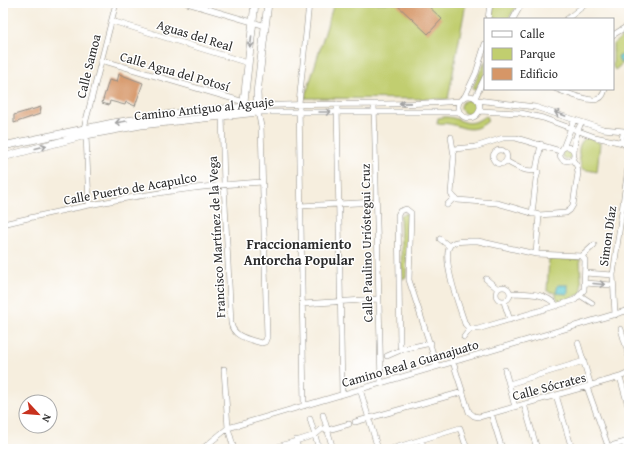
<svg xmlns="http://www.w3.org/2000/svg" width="632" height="452" font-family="'Gentium Book Plus',serif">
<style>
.green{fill:#c1ce6f;stroke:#767c4d}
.water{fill:#5ac7cf;stroke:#42797d}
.building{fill:#d69667}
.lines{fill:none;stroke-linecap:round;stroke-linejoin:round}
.street-casing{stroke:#908c84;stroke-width:6}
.secondary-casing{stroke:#908c84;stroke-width:8}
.street{stroke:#fff;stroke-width:5}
.secondary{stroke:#fff;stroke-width:7}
.oneway{stroke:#a0a0a0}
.labels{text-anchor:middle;stroke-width:3;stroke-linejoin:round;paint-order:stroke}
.street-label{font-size:13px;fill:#2b2b2b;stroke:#fff}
.neighbourhood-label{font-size:14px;font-weight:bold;fill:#2b2b2b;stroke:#fff}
</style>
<rect width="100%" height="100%" fill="#fff"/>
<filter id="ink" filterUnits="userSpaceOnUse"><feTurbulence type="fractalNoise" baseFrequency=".025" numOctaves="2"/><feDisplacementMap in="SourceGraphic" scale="8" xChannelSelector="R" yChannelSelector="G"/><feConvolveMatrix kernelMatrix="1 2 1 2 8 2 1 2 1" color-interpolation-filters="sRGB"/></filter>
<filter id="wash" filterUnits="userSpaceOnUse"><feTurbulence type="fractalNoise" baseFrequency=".012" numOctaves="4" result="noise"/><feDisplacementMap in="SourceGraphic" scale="16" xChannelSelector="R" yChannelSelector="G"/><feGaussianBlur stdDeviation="0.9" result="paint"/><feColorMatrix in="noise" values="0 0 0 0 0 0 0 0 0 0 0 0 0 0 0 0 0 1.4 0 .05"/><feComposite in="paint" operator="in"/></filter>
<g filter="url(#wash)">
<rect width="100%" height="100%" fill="#f6eede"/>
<!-- green -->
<path class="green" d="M334 3H466L448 99 305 98Z
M494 3H519L508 19H492Z
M629 31V58L615 70 613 67V44Z
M485 61V73L475 90 472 89Z
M461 107a7 7 0 1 1 14 0a7 7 0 1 1-14 0Z
M486 116 488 121C467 139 459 120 437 124L438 118C455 113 463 126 474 122 478 121 482 118 486 116Z
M587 137 600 143 597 172 582 169C579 157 575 144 587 137Z
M562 154a5 5 0 1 1 10 0a5 5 0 1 1-10 0Z
M409 213 406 277 402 279 400 215Z
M549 259H580L582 293 559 304 555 293 547 291Z"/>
<!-- water -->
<path class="water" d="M627 53 629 57 620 63 618 57Z
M558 285H568V294L556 293Z"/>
<g id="blocks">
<!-- building -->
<path class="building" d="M395 3H425L442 19 428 34Z
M119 74 143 83 135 106 126 102 125 105 110 101 109 105 102 103 109 80 117 82Z
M41 107 40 114 14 123V115Z"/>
</g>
</g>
<g filter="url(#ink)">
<use href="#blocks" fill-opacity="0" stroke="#908c84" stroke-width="1"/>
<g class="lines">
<!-- street casing -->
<g class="street-casing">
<path id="street" d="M187 3 266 26
M488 19 490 3
M513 19 522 3
M567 19 587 3
M112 21 248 63
M613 35 629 25
M101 60 244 102
M556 89C565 92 591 103 598 99 603 97 604 93 605 89
M465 96 476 73 485 44
M458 107a11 11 0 1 1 22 0a11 11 0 1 1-22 0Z
M475 98 485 77
M477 100 535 107 603 129 624 131
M337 104 342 394
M374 104 381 383
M257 106C324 102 392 107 459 101
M479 111 521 113 543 118 595 137 623 143
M222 115 224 184 231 323C233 337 249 339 261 343L265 342 267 337 261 126 258 112H458
M629 128 623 134C621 140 623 145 629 148
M451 137 454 156 451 194 457 200 497 203 539 215 566 213 570 210 573 205 578 173 577 166 572 159
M560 154a7 7 0 1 1 14 0a7 7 0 1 1-14 0Z
M563 148 574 120
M454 149 475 147 503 138H516L560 151
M493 157a7 7 0 1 1 14 0a7 7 0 1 1-14 0Z
M574 152 575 140 581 122
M506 161C515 166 526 173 536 170
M536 170 541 144
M89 204 86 135 84 128 116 3
M447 205 454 198
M300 206 376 202
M532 214 536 179 538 172
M3 224C88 204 174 187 262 182
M440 239 449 246
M478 241 536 254 582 256 585 260 584 290 575 300 478 329H470L465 324C461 311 437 250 453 243 459 240 471 241 478 241Z
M536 254 539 215
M582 256 594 245
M585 273 613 275
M486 279 498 289
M585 283 612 285
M496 294a7 7 0 1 1 14 0a7 7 0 1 1-14 0Z
M510 293C528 294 545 292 557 306
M581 296 592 303
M504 302 510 320
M302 304 379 299
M615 315 613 275 629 161
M621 329 629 357
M464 337 470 329
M578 343 591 386
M403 349 400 346 398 215 400 211 406 209 411 213 409 280 437 366
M387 356 403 349 431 343
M453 362 469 412 474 416 479 417 620 377 629 373
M224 369 228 428 234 449
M505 370 515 407
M620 377 629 409
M509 384 584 361
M587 387 608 446
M360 389 378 449
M556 395 572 449
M524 404 537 449
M304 406 299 103 309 3
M491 413 502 449
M323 415 333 449
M310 419 319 449
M355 422 463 392
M296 440 298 449
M422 441 423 449
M624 442 626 449
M202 449 228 428 629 310
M271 449 315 435 322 429 328 430 349 424
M391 449 460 428 467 449
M599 449 629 441"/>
</g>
<!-- secondary casing -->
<g class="secondary-casing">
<path id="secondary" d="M243 110 255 3
M3 146 113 123 178 113 257 106
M3 157 86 135 141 125 258 112 257 93 268 3"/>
</g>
<!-- street -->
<use href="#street" class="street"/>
<!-- secondary -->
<use href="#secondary" class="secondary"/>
</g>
<!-- one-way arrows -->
<defs><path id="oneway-shaft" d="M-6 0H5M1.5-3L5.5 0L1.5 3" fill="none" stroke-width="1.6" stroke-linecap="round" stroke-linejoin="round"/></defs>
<g class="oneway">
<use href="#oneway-shaft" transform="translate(251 42) rotate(96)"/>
<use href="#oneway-shaft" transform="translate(405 103) rotate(179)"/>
<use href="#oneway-shaft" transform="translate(325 112)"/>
<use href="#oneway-shaft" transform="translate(560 114) rotate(-160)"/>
<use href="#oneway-shaft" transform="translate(121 122) rotate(171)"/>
<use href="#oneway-shaft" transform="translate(41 147) rotate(-15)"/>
<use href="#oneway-shaft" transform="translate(599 284) rotate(5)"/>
</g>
</g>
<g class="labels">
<!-- street labels -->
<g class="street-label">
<text transform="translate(195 35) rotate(17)" y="5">Aguas del Real</text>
<text transform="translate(88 66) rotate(-76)" y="5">Calle Samoa</text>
<text transform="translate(175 71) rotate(16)" y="5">Calle Agua del Potosí</text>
<text transform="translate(204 108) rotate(-6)" y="5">Camino Antiguo al Aguaje</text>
<text transform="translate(130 188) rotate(-10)" y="5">Calle Puerto de Acapulco</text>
<text transform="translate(607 236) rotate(-82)" y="5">Simon Díaz</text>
<text transform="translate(216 237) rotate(-93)" y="5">Francisco Martínez de la Vega</text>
<text transform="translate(366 243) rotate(-91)" y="5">Calle Paulino Urióstegui Cruz</text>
<text transform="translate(410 363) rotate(-16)" y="5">Camino Real a Guanajuato</text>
<text transform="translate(549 386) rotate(-15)" y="5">Calle Sócrates</text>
</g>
<!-- neighbourhood labels -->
<g class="neighbourhood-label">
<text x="299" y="249">Fraccionamiento<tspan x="299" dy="16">Antorcha Popular</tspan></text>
</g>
</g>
<!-- margin -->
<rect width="632" height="452" fill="none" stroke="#fff" stroke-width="16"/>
<!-- legend -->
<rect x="484" y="18" width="130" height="72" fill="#ffffff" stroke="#aaaaaa"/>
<rect x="492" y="31" width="20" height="6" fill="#ffffff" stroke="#aaaaaa"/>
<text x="520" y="38" font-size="12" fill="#2b2b2b">Calle</text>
<rect x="492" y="48" width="20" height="12" fill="#c1ce6f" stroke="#aaaaaa"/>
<text x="520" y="58" font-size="12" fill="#2b2b2b">Parque</text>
<rect x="492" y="68" width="20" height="12" fill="#d69667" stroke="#aaaaaa"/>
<text x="520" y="78" font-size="12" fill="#2b2b2b">Edificio</text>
<!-- north arrow -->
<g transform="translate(38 414) rotate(116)"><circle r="19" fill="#ffffff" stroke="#aaaaaa"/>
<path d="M0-3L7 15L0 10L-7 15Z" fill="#c8321e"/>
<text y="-6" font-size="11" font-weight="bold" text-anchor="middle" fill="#2b2b2b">N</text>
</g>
</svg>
